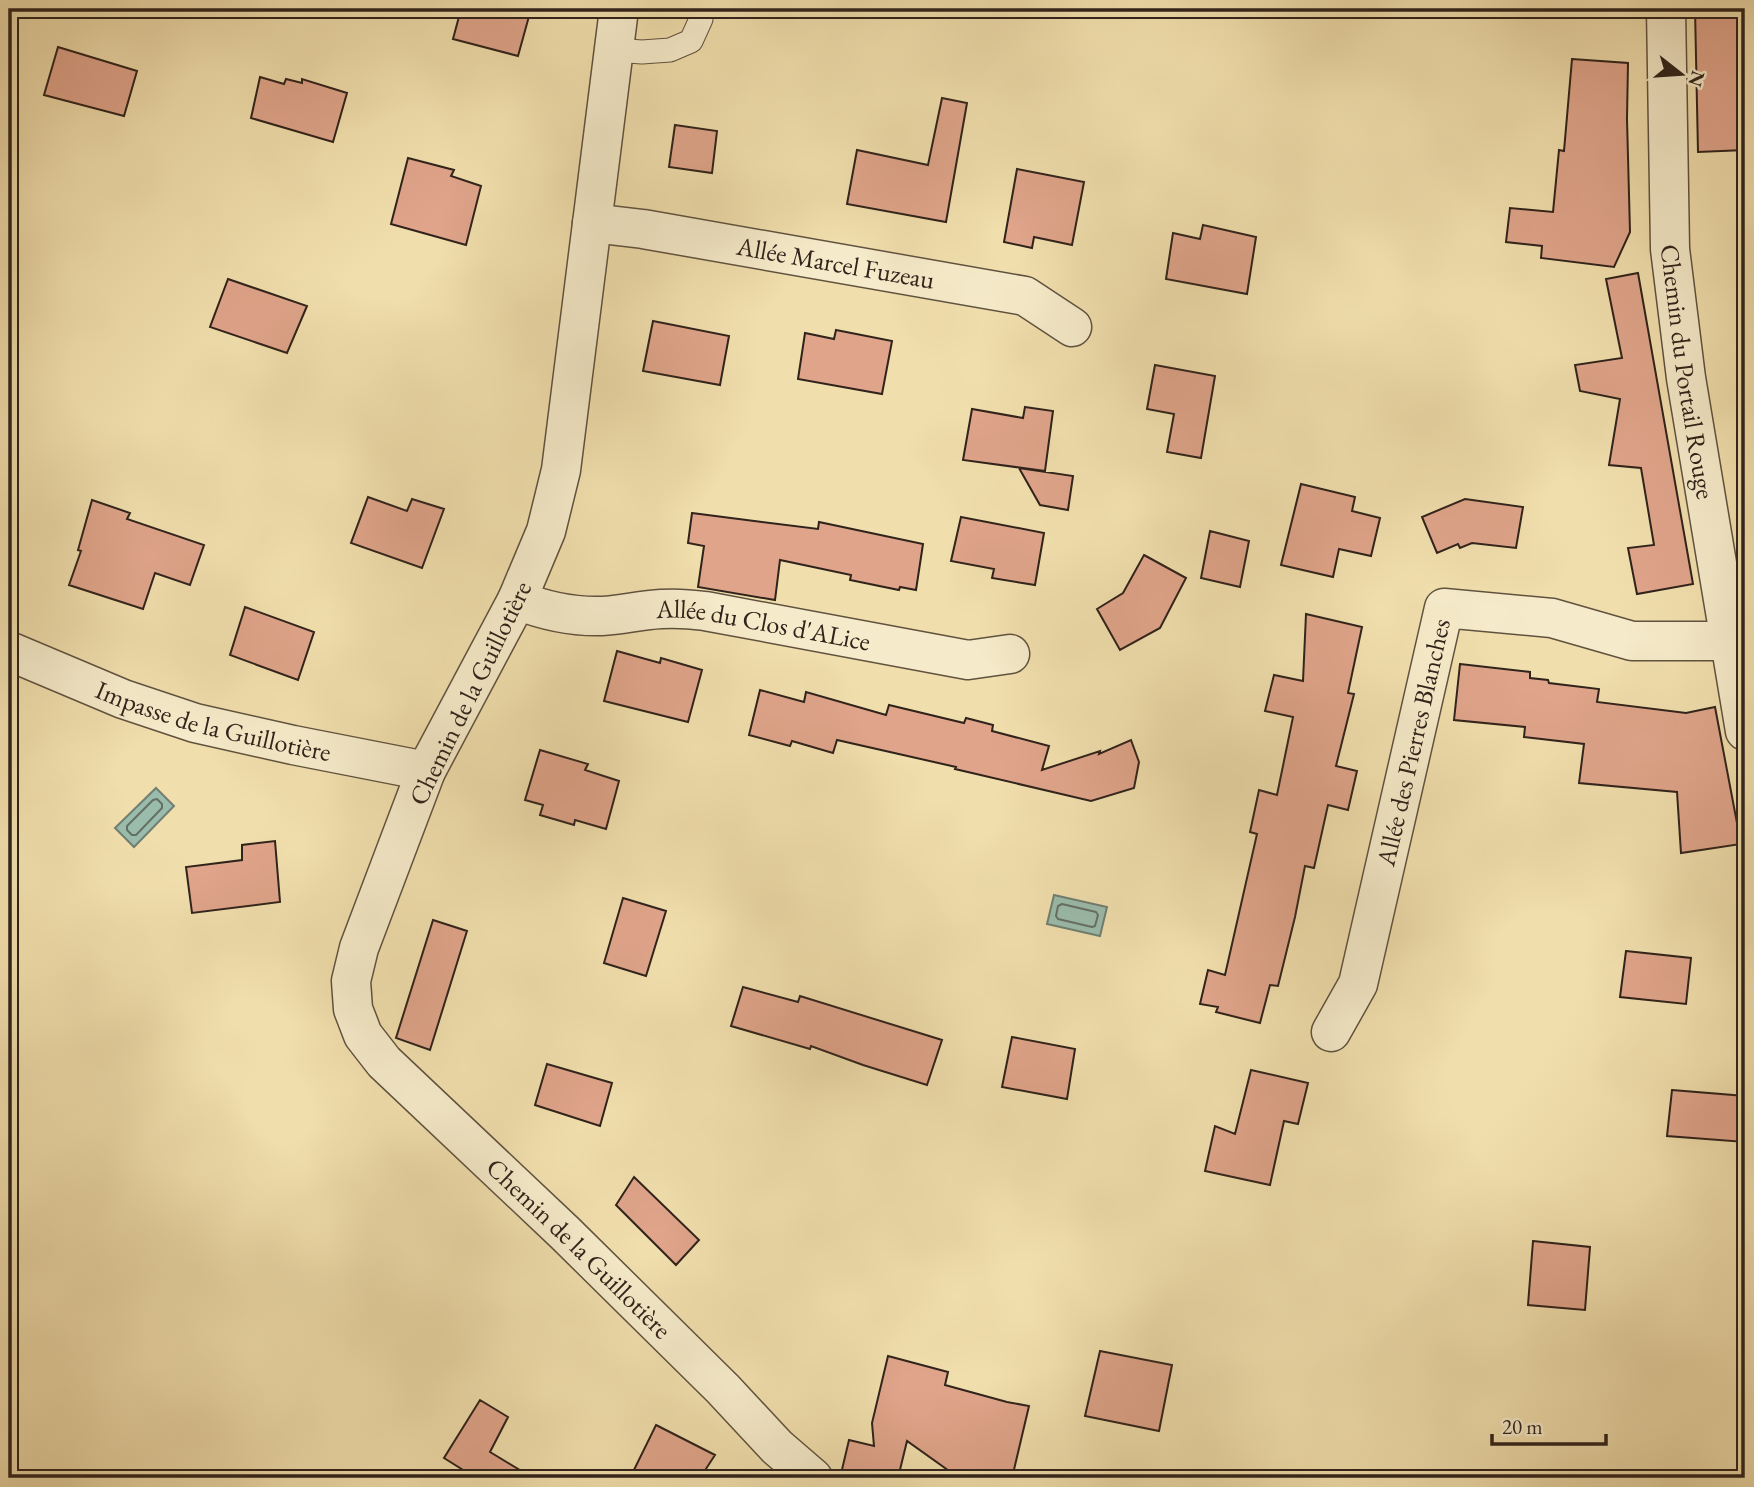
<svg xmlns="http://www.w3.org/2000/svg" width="1754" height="1487" font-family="'EB Garamond',serif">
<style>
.water{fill:#9abcac;stroke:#707f72;stroke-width:2}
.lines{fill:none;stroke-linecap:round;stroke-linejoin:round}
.shore{stroke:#657064;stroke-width:2}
.building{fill:#dfa48a;stroke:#30231b;stroke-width:2}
.service-casing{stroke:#60523f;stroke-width:25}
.minor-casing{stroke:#60523f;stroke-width:41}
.service{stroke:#f5eac9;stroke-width:23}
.minor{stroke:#f5eac9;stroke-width:38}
.labels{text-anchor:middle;stroke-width:7;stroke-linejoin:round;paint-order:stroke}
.street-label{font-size:26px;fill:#30231b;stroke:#f5eac9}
</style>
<rect width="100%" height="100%" fill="#f0deac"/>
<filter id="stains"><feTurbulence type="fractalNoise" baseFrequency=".00286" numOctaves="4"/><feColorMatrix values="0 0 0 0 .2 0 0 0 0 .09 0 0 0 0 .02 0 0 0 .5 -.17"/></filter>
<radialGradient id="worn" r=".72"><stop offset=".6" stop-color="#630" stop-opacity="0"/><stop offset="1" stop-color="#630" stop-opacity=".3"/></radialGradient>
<!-- water -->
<path class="water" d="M156 788 174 806 134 847 115 828Z
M1054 895 1107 907 1100 936 1047 924Z"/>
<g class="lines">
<!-- shore -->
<path class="shore" d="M157 799 162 804V808L136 835H132L127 830V826L153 800Z
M1062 904 1096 912 1098 915 1095 926 1092 927 1058 919 1056 916 1058 906Z"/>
</g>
<!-- building -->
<path class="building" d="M461 9H531L518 56 453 39Z
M1695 9H1745V150L1698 152Z
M58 47 137 71 124 116 44 95Z
M1572 59 1628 63 1627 119 1630 232 1614 267 1541 258 1542 246 1506 242 1510 208 1553 212 1559 150 1564 151Z
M260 77 284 84 286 79 302 83V79L347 93 333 142 251 118Z
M942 98 967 103 946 222 847 204 857 150 928 165Z
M675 125 717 131 712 173 669 167Z
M408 158 454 170 451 176 481 186 466 245 391 224Z
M1017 169 1084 182 1072 245 1034 237 1032 248 1004 242Z
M1203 225 1256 237 1247 294 1166 279 1173 233 1200 239Z
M1638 273 1693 584 1637 594 1628 548 1654 545 1641 468 1609 465 1620 399 1580 391 1575 365 1622 358 1606 279Z
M228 279 307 306 287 353 210 327Z
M653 321 729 336 720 385 643 371Z
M836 330 892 341 882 394 798 379 805 333 834 339Z
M1155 365 1215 376 1201 458 1167 452 1174 414 1147 409Z
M1025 407 1053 411 1045 471 963 460 972 409 1023 418Z
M1019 468 1073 476 1068 510 1040 505Z
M1301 484 1355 497 1352 511 1380 518 1371 556 1339 549 1333 577 1281 565Z
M368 497 407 511 412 499 444 509 422 568 351 543Z
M1465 499 1523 507 1516 548 1472 543 1460 548 1458 544 1437 553 1422 517Z
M92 500 130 513 127 519 204 545 190 585 155 573 143 609 69 585 81 551 78 550Z
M692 513 818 529 819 522 923 544 916 590 900 587 899 590 850 580 851 575 780 560 775 600 698 587 704 546 688 543Z
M961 517 1044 533 1035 585 992 578 994 569 951 561Z
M1210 531 1249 541 1240 587 1201 578Z
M1144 555 1186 578 1160 628 1120 650 1097 609 1123 593Z
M245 607 314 632 298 680 230 655Z
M1306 614 1362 627 1348 693 1354 694 1336 766 1357 771 1348 810 1328 805 1314 868 1305 866 1295 917 1278 986 1270 985 1260 1023 1216 1012 1218 1007 1200 1004 1208 970 1225 975 1257 834 1250 832 1259 790 1277 795 1293 717 1265 711 1274 675 1303 681Z
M617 651 660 663 661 658 702 670 688 722 604 701Z
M1460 664 1530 672V678L1548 680 1549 683 1599 689 1597 702 1686 713 1715 707 1741 844 1681 853 1677 792 1579 783 1584 744 1524 737 1525 727 1454 720Z
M760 690 804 702 806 692 886 715 889 705 964 723 966 718 993 725 992 731 1049 746 1042 770 1100 751 1099 754 1131 740 1139 762 1134 788 1091 801 955 769 956 767 837 740 833 753 792 741 790 746 749 735Z
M540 750 588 764 585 770 619 781 606 829 575 820 574 825 540 815 543 805 525 800Z
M275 841 280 902 192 913 186 867 242 860V845Z
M623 898 666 911 646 976 604 963Z
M433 920 467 931 430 1050 396 1038Z
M1626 951 1691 958 1686 1004 1620 997Z
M743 987 798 1002 800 996 942 1040 927 1085 863 1065 811 1046 810 1049 731 1026Z
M1012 1037 1075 1049 1067 1099 1002 1087Z
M547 1064 612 1083 600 1126 535 1105Z
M1251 1070 1308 1083 1298 1124 1284 1121 1270 1185 1205 1171 1215 1126 1235 1134Z
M1672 1090 1745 1096V1142L1667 1136Z
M634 1177 699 1240 676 1265 616 1205Z
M1533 1241 1590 1247 1585 1310 1528 1305Z
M1100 1351 1172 1365 1159 1431 1085 1416Z
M888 1356 948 1372 945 1385 1007 1402 1029 1406 1012 1478H959L907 1441 898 1478H840L849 1440 874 1446 872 1423Z
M480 1400 508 1417 490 1452 533 1478H476L444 1458Z
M656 1425 715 1455 700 1478H630Z"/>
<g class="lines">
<!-- service casing -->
<g class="service-casing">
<path id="service" d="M614 50 642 52 670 50 691 41 701 19 698 9"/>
</g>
<!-- minor casing -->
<g class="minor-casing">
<g id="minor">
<path id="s1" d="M619 9 561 470 546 531 517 600 426 771 359 948 351 981 353 1009 363 1035 384 1062 565 1233 723 1389 777 1447 813 1478"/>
<path id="s2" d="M1666 9 1670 249 1686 378 1745 731"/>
<path id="s3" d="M592 223 643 229 1025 296 1072 327"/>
<path id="s4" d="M517 600C545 611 572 617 602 616 622 615 641 610 661 609 676 608 690 609 705 611L968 660 1010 654"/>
<path id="s5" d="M9 651 123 699 195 723 293 745 426 771"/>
<path id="s6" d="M1331 1032 1358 984 1444 608 1552 618 1632 641H1730"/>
</g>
</g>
<!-- service -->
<use href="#service" class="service"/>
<!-- minor -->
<use href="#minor" class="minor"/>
</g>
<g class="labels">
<!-- street labels -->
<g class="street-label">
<text dy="9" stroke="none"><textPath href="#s3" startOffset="247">Allée Marcel Fuzeau</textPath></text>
<text dy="9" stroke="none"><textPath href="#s2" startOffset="364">Chemin du Portail Rouge</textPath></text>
<text dy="9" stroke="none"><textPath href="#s4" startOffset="250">Allée du Clos d'ALice</textPath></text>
<text transform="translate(470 693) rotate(-64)" y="9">Chemin de la Guillotière</text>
<text dy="9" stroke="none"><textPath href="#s5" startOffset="217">Impasse de la Guillotière</textPath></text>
<text dy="9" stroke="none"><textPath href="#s6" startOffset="303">Allée des Pierres Blanches</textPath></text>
<text dy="9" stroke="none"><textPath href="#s1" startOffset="1379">Chemin de la Guillotière</textPath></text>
</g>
</g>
<!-- margin -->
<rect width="1754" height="1487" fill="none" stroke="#f0deac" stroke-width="35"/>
<rect x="10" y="10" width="1733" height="1466" fill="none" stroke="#30231b" stroke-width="3.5"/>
<rect x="18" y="18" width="1719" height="1452" fill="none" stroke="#30231b" stroke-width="2"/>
<!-- north arrow -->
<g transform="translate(1681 74) rotate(107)" stroke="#f5eac9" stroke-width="5" paint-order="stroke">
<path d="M0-5L12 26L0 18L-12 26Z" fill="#30231b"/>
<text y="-10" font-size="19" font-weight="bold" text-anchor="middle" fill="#30231b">N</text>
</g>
<!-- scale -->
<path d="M1492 1434v10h114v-10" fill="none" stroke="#30231b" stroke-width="3.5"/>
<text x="1502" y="1434" font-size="21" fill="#30231b" stroke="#f5eac9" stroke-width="5" paint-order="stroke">20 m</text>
<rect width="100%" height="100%" filter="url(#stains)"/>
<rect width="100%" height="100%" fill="url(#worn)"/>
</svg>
